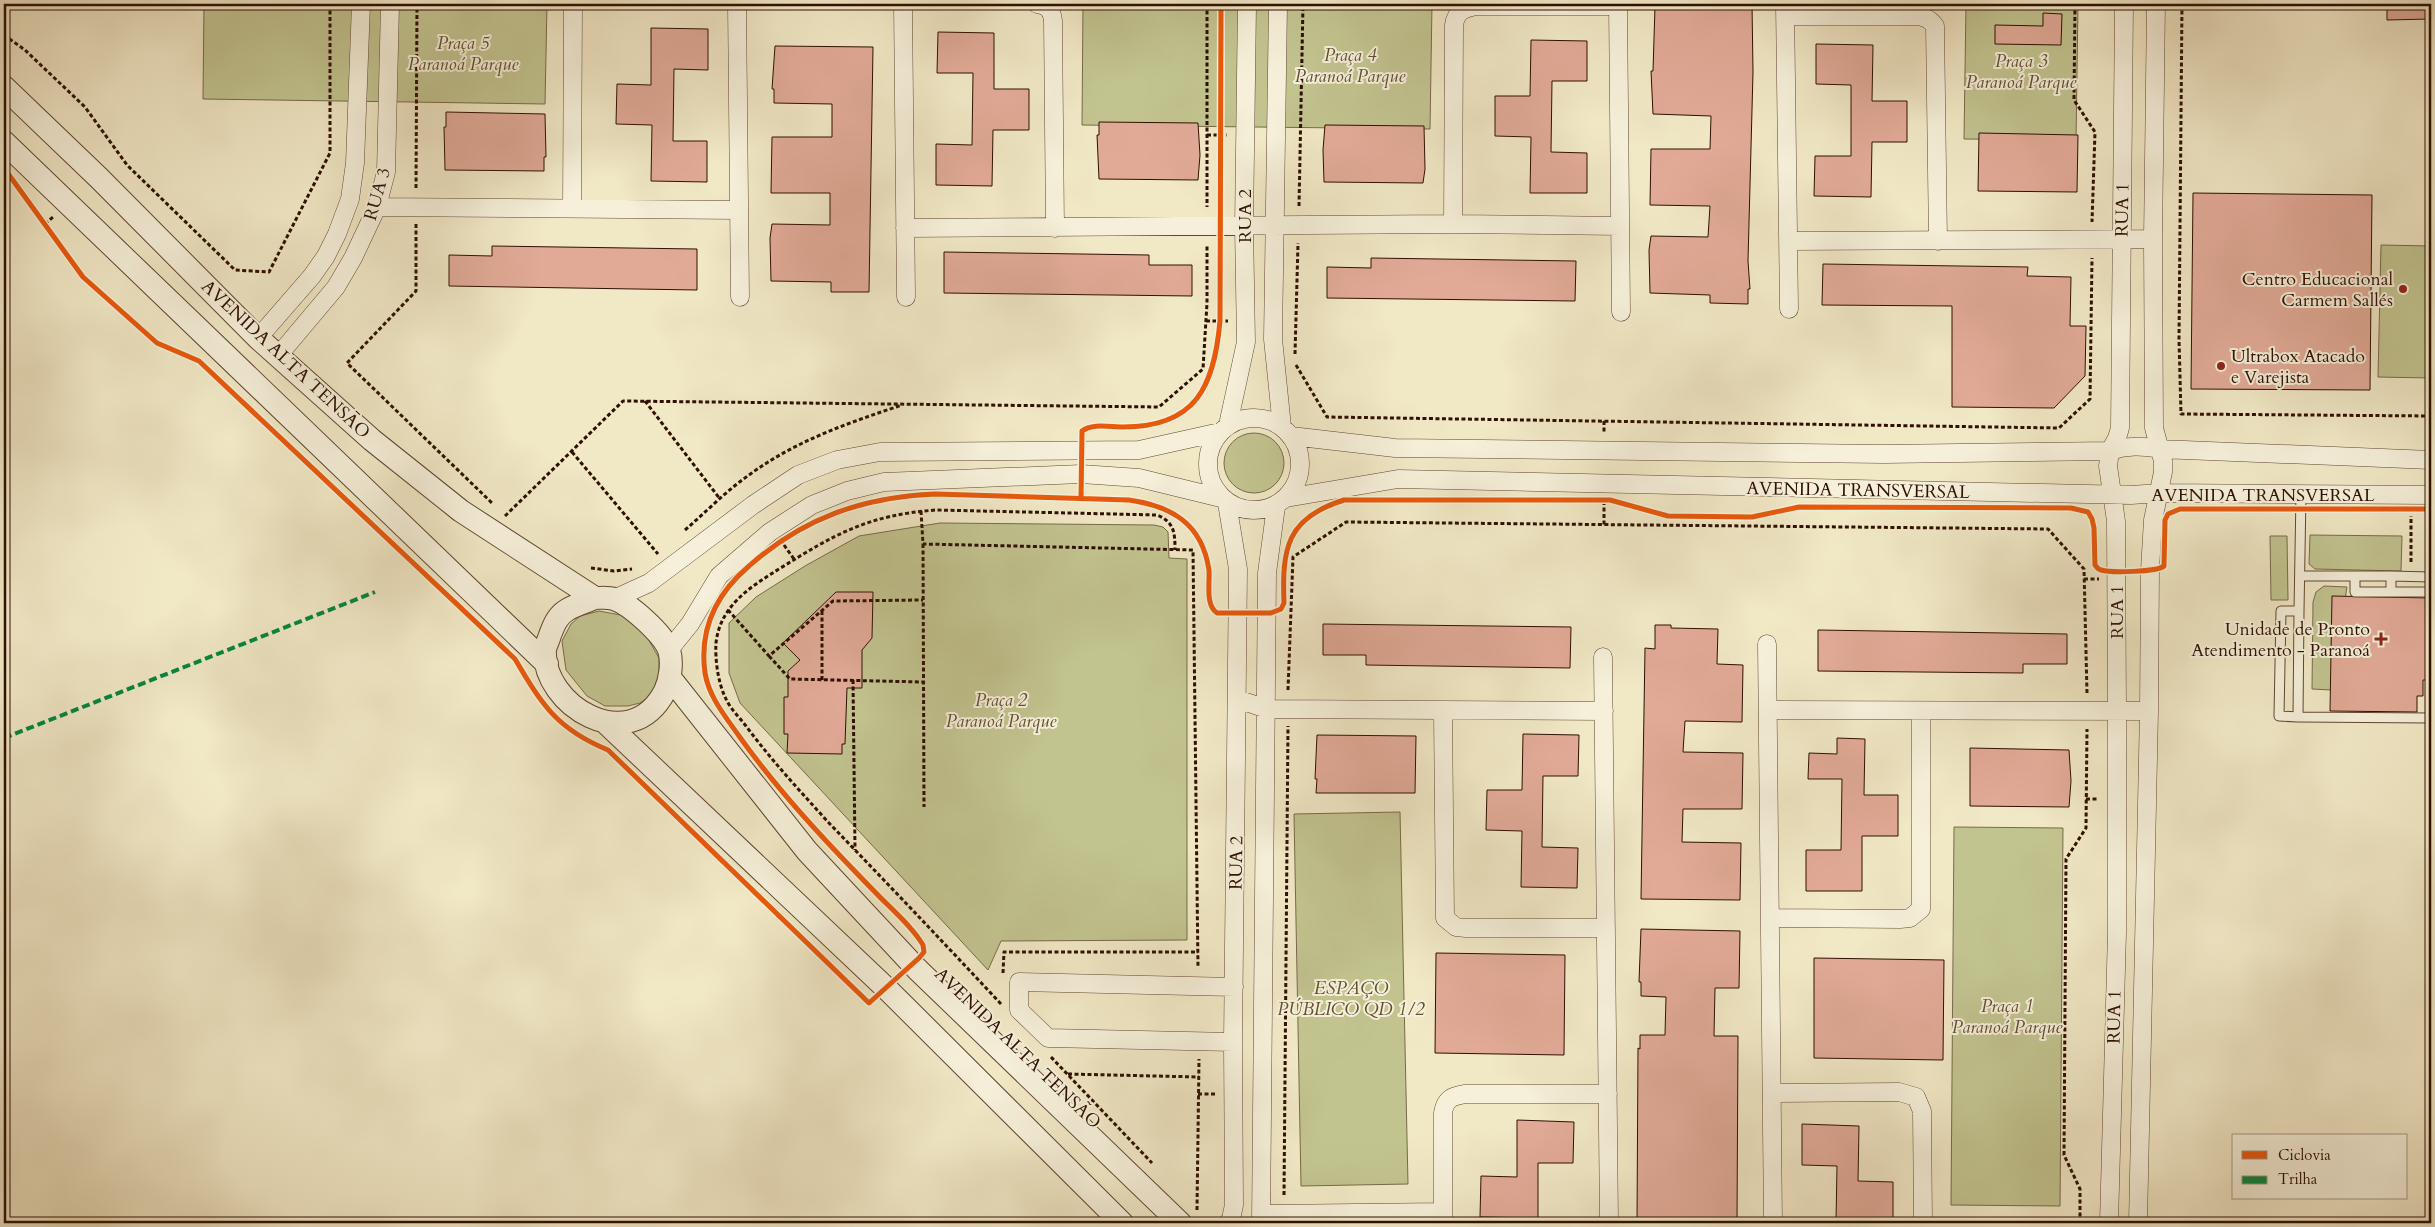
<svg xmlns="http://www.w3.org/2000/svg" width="2435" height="1227" font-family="Cardo,serif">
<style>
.green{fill:#c2c490;stroke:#786a48}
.building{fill:#e1aa97;stroke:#2e1000}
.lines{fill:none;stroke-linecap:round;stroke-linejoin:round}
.service-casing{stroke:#5f4632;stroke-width:11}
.minor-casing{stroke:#5f4632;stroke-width:19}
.tertiary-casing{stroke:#5f4632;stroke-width:24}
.path{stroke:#2e1000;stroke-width:3;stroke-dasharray:4 2.5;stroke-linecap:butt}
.service{stroke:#f6f0da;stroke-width:9}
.minor{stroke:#f6f0da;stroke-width:18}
.tertiary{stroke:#f6f0da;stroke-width:22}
.quiet{stroke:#00873e;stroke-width:4;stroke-dasharray:8 4;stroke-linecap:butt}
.cycleway-casing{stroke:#f6f0da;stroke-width:8}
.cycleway{stroke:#e8590c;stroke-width:5}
.poi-dot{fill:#8f2418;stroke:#f6f0da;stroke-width:2}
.labels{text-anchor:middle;stroke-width:4;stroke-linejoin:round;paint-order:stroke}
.park-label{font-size:18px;font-style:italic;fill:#624f32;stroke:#f6f0da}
.street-label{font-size:18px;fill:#2e1000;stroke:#f6f0da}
.poi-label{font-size:18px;fill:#2e1000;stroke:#f6f0da;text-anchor:end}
</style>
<rect width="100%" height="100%" fill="#f1e8c6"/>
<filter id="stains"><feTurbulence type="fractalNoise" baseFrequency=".004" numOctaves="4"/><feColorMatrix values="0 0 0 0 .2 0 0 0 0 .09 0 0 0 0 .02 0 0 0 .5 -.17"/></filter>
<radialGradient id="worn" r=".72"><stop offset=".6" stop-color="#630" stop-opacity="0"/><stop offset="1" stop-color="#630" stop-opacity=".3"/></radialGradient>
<!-- green -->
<path class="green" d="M204 4H547L545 104 203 99Z
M1083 4H1432L1430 129 1082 125Z
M1966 4H2078L2076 140 1964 139Z
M2381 245 2431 246V378L2378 377Z
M1224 463a30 30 0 1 1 60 0a30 30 0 1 1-60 0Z
M940 523 1154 525 1163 527 1168 532 1169 558 1187 559V940L1001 941 988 970 740 703 729 673V623L756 597 805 566 859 536Z
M2310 535 2402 536 2401 571 2315 569 2309 564Z
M2270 536H2287L2288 600H2271Z
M2324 586 2347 587 2331 690 2312 689 2313 602 2316 592Z
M599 611 626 616 647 637 659 658V679L652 695 640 703 628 706H605L587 696 566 670 562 641 571 624 580 616Z
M1400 812 1408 1184 1301 1186 1294 814Z
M1954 827 2063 828 2060 1206 1951 1205Z"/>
<!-- building -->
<path class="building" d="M1663 4H1752L1753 72 1748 261 1750 289H1748V304L1710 303V295L1650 293 1649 250 1651 236 1708 237 1710 206 1650 205 1651 149H1710L1711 116 1653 114 1651 71H1653L1655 6H1663Z
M2387 4H2431V19L2387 20Z
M2043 13 2062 14 2061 45 1995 44V25L2043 26Z
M651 28 708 29V70L674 69 673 141H707V182L651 181 652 125 616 124 617 84 651 85Z
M938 32 994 33V89H1029V130H993L992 186 936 185V144L972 145 973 73H937Z
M1531 40 1587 41V81H1552L1551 152 1587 153V193H1530L1531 137 1495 136V96H1530Z
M1816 44 1873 45 1872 101H1907V142H1872L1871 197 1814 196 1815 156H1851V85L1816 84Z
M775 46 873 47 869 292H831V282L771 281 770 238 772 224 830 225V193H771L772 137H832V104L774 103V89H772Z
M446 112 545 114 546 157H544V171L445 170 444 127H446Z
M1099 122 1198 123 1200 155 1198 180 1099 179 1097 135H1099Z
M1325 125 1424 126 1425 169 1423 183 1324 182 1323 150Z
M1979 133 2078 135 2077 192 1978 191Z
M2193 193 2372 195 2370 390 2191 389Z
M492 246 697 249V290L449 286V255L492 256Z
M944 252 1149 255V265H1192V296L944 293Z
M1371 258 1576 261 1575 301 1327 298V267L1371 268Z
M1823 264 2028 267 2027 276 2071 277 2070 326H2086L2085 376 2054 408 1952 407V306L1822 305Z
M836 592H873L872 638 862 650V688H847L845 744H842V754L787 753 788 734H784V697H788V671L800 660 783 643Z
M2332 596 2431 598V680H2423V696H2417V712L2330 711Z
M1323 624 1571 627 1570 668 1366 665V655H1323Z
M1655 625H1671V628L1718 629 1717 664 1743 665 1742 722 1685 721 1683 752 1743 753 1742 809H1683L1682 842 1741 843 1740 900 1641 899 1645 648 1655 649Z
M1818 630 2067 634V664H2023V673L1818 671Z
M1523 734 1579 735 1578 776H1543L1542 847 1578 848 1577 888 1521 887 1522 831 1486 830 1487 790H1522Z
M1317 735 1416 736 1415 793H1316L1317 779H1315Z
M1837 738 1865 739 1864 795H1898V836H1862V891H1806V850H1841L1842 779H1808L1809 753 1837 754Z
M1970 748 2069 750 2071 781 2069 807 1970 806Z
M1641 929 1740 931 1739 988H1715L1714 1036H1738L1737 1223H1637L1638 1048 1640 1049V1035H1665L1666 997 1641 996V982H1639Z
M1436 953 1565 955 1564 1055 1435 1053Z
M1814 958 1944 960 1943 1060 1814 1058Z
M1517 1120 1574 1122 1573 1163H1538V1218L1480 1217 1481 1176 1517 1177Z
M1802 1124 1859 1126 1858 1181 1893 1182V1223L1836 1222 1837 1166 1802 1165Z"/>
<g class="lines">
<!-- service casing -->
<g class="service-casing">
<path id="service" d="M2300 576H2355
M2355 576H2391V592H2355Z
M2391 576 2431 577
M2391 592H2431
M2281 611H2299L2298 717 2279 716Z
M2299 611 2301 494
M2298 717 2431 718"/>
</g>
<!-- minor casing -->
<g class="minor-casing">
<path id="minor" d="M737 4 740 297
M903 4 906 297
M1037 4C1048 5 1052 11 1053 21L1055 228
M1278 4 1273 339 1282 427
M1618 4 1621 312
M1785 4 1789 309
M1786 16H1913C1923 16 1929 18 1935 26L1938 241
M377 207 739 210
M572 209 573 4
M1453 224 1454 25C1456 12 1463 8 1476 6H1618
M905 228 1453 224 1620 226
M1788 241 2153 239
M258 338 312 276 326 256 337 234 350 199 355 163 361 4
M278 356 336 287 353 258 377 207 386 172 390 4
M1208 464a46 46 0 1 1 92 0a46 46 0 1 1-92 0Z
M1228 425 1246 342 1244 226 1247 4
M1291 436 1395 448 1884 454 2110 451C2128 445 2142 446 2160 449L2431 460
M1286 498 1398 479 2131 495 2160 493 2431 495
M1227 503 1238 569 1233 1042 1234 1205 1231 1219 1228 1223
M614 599 649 583 753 505 798 475 837 460 880 452 1139 450 1220 432
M1767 644 1773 1223
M669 650 690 624 719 576 770 532 812 505 847 491 884 482 1081 474 1139 478 1221 498
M1603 657 1609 1223
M1237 699 1267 709 1604 711
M1768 710 2149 711
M1443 711 1445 918 1456 927 1466 928H1606
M1770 918 1900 919 1910 918 1921 909V711
M1233 1042 1048 1038 1019 1010V982L1234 987
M1772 1093 1899 1092 1916 1097 1922 1111 1923 1223
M1262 1214 1443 1212
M1261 1223 1267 573 1276 506
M1443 1223V1113C1445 1099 1452 1096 1465 1094H1608
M2109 1223 2117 932V712L2116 521 2108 466 2110 451 2117 438 2120 428 2124 4
M2138 1223 2149 711 2150 570 2153 520 2163 472V461L2154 428 2153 239 2156 4"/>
</g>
<!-- tertiary casing -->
<g class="tertiary-casing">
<path id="tertiary" d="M4 87 99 178 258 338 372 440 461 511 595 598
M4 142 547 664
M595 598C601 598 608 597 614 599 630 604 663 634 669 650 673 663 670 680 665 691 630 759 541 705 545 649 546 645 549 639 550 635 554 625 557 616 567 610 575 605 586 602 595 598Z
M671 679 807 851 917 969 1180 1223
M607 724 889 991 1122 1223"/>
</g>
<!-- path -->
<path class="path" d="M1207 4V207
M2075 4 2074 100 2095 132 2092 222
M2182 4 2179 339 2181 414 2431 416
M2075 5 2105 6
M4 35 25 50 85 107 127 165 235 270 269 272 330 153V4
M1207 135H1227
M416 188 417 4
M1299 206 1303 4
M45 224 53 217
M416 224V291L347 363 492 503
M1206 321H1228
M1295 354 1298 243
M1296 365 1327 417 2059 428 2090 399 2092 258
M645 401 720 499
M1604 421V433
M572 452 658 554
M1604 501V525
M921 511 923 544 1193 550 1198 968
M505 516 623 401 1159 407 1203 369 1207 303V244
M685 530C706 512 726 491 749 475 795 441 848 423 902 405
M923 544 924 807
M784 545 794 559
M2411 562V516
M591 568 614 571 632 569
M2084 579H2099
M728 610 769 656 833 601 923 600
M822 611V680
M769 656 790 679 923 682
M853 680 855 850
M1288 690 1293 557 1346 522 2048 529 2084 569 2087 693
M2086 799H2099
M1003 973 1004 952H1198
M1001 1004C944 943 887 883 829 823 800 791 772 761 746 726 739 717 730 708 726 699 718 683 715 660 716 643 720 606 750 587 779 569 835 534 868 515 936 510L1157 515C1174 522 1175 532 1175 550
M1051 1057 1152 1163
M1068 1074 1199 1077
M1198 1094H1215
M1284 1195 1288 726
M1197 1210 1199 1059
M2080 1223V1189L2064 1155 2066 859 2086 828 2087 729"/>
<!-- service -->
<use href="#service" class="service"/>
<!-- minor -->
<use href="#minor" class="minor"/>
<!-- tertiary -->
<use href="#tertiary" class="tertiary"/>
<!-- quiet -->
<path class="quiet" d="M4 738 375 592"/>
<!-- cycleway casing -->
<g class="cycleway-casing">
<path id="cycleway" d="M4 168 83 277 157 343 199 361 515 659C542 705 557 729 608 750L869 1003 919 958 924 952 923 945C911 925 891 909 875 892 826 842 779 792 739 736 725 716 709 697 705 673 699 629 716 594 749 566 803 518 863 497 935 494L1129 500C1171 506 1202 523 1209 570 1210 583 1205 605 1217 613H1271L1281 609 1284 603C1282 549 1286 518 1344 500H1610L1668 516 1752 517 1799 507 2071 508 2088 512 2092 519 2094 528 2095 565C2097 567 2097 569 2101 570 2111 573 2157 572 2164 566L2165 520 2168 514 2180 509H2431
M1081 498 1082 431C1092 423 1110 427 1123 427 1196 427 1214 387 1220 321L1221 4"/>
</g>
<!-- cycleway -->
<use href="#cycleway" class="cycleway"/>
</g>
<!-- markers -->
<g class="poi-dot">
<circle cx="2403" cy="289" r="5"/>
<circle cx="2221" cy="366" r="5"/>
<path d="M2378.5 631.5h5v5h5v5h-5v5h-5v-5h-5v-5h5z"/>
</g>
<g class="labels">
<!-- park labels -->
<g class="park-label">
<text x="463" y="49">Praça 5<tspan x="463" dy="21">Paranoá Parque</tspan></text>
<text x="1350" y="61">Praça 4<tspan x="1350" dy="21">Paranoá Parque</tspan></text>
<text x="2021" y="67">Praça 3<tspan x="2021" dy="21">Paranoá Parque</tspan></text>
<text x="1001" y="706">Praça 2<tspan x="1001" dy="21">Paranoá Parque</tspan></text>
<text x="1351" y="994">ESPAÇO<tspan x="1351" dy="21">PÚBLICO QD 1/2</tspan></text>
<text x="2007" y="1012">Praça 1<tspan x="2007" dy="21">Paranoá Parque</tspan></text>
</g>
<!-- street labels -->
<g class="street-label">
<text transform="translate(377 194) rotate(-74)" y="6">RUA 3</text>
<text transform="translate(2122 210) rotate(-89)" y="6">RUA 1</text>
<text transform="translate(1245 216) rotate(-90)" y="6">RUA 2</text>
<text transform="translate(286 359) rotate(43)" y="6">AVENIDA ALTA TENSĀO</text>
<text transform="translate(1858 490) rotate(1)" y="6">AVENIDA TRANSVERSAL</text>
<text x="2263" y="501">AVENIDA TRANSVERSAL</text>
<text transform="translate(2117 612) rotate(-90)" y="6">RUA 1</text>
<text transform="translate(1236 863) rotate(-89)" y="6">RUA 2</text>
<text transform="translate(2114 1017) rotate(-89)" y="6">RUA 1</text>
<text transform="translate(1018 1048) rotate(44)" y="6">AVENIDA ALTA TENSÃO</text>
</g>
<!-- poi labels -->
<g class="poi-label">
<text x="2393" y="285">Centro Educacional<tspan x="2393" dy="21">Carmem Sallés</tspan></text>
<text x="2231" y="362" text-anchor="start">Ultrabox Atacado<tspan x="2231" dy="21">e Varejista</tspan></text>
<text x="2370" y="635">Unidade de Pronto<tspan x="2370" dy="21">Atendimento - Paranoá</tspan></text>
</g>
</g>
<!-- margin -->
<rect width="2435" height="1227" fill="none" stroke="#f1e8c6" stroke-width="20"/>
<rect x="5" y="5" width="2425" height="1217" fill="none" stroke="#2e1000" stroke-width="2.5"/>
<rect x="10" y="10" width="2415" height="1207" fill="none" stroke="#2e1000"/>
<!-- legend -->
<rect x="2232" y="1134" width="175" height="65" fill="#f6f0da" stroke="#a69683"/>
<rect x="2242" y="1151" width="25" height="8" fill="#e8590c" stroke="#a69683"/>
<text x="2278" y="1160" font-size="15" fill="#2e1000">Ciclovia</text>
<rect x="2242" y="1176" width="25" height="8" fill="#00873e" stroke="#a69683"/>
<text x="2278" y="1184" font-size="15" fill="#2e1000">Trilha</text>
<rect width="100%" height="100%" filter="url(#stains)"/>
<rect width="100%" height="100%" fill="url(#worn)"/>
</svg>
